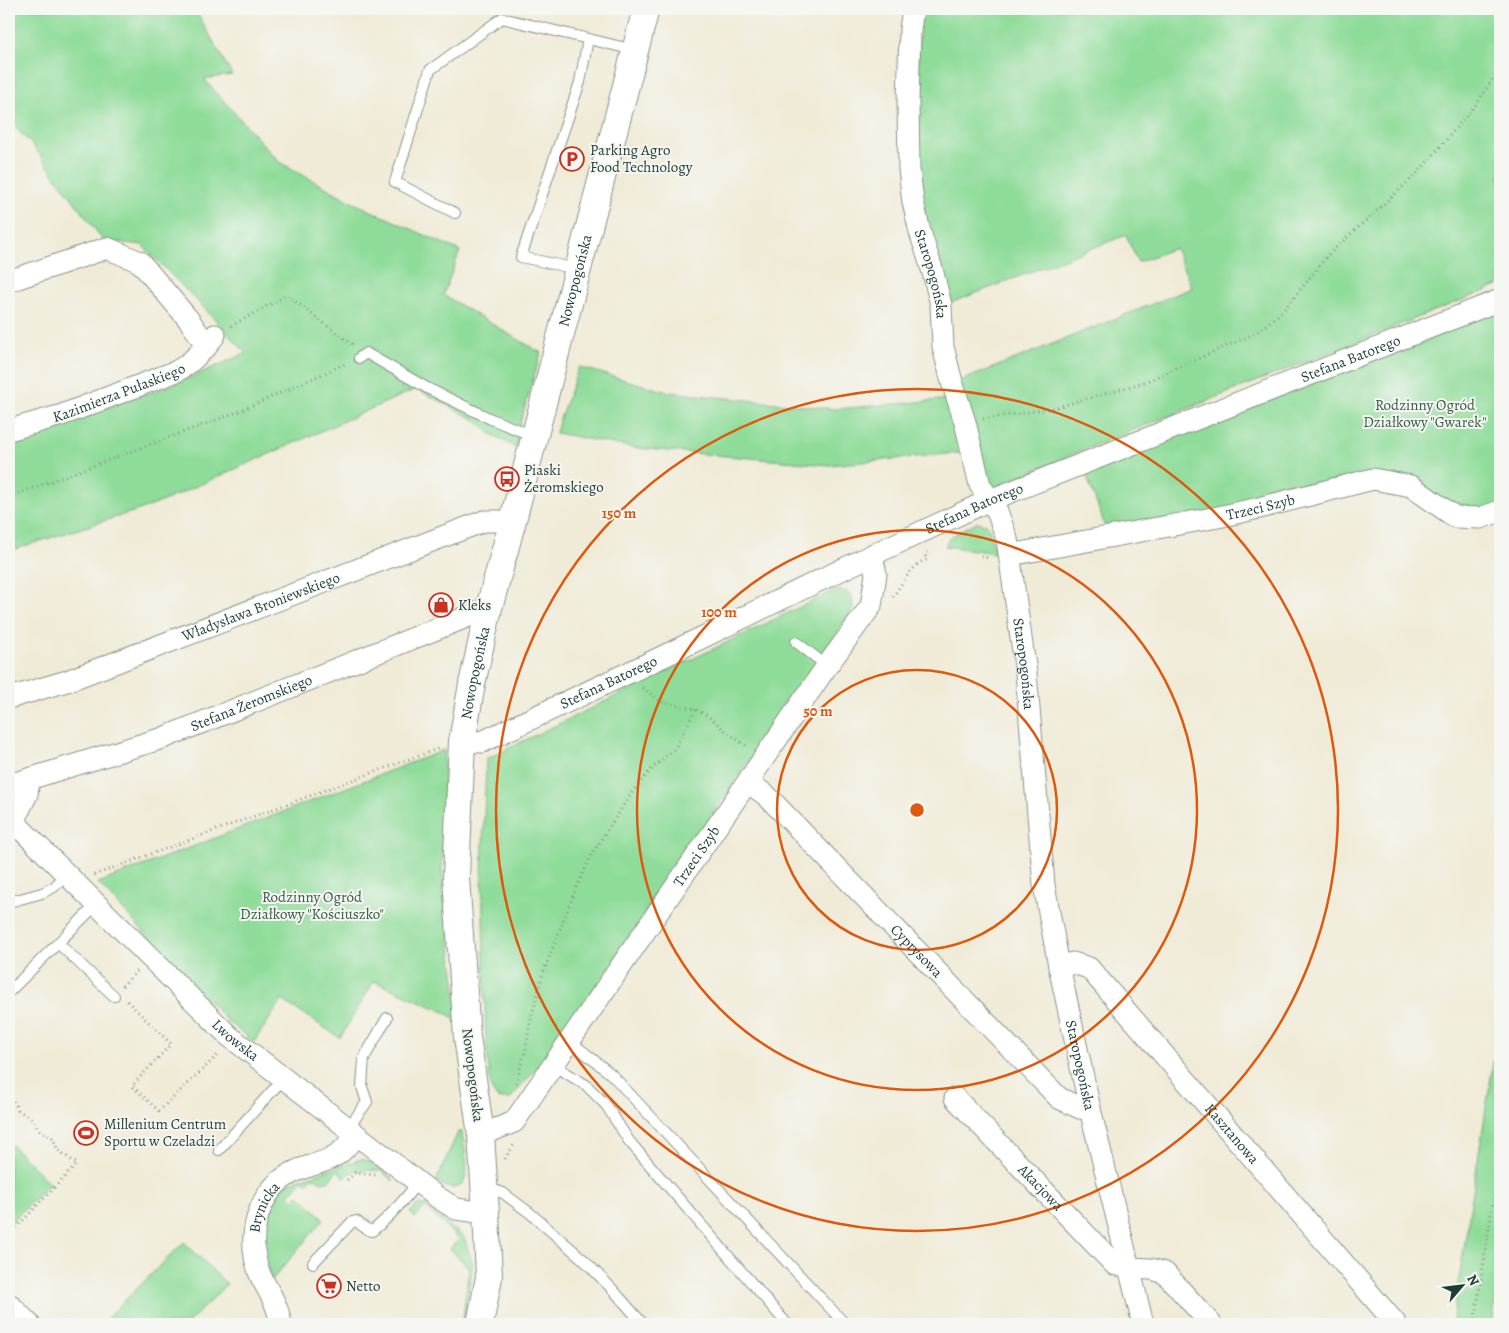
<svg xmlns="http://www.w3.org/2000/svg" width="1509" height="1333" font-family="Alegreya,serif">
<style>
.green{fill:#8fdc9a;stroke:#578c67}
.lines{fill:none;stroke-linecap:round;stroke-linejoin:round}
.service-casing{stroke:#889486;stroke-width:12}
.minor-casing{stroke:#889486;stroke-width:23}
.tertiary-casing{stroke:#889486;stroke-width:28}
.path{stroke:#889486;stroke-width:3;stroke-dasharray:1 4;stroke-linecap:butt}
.service{stroke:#fff;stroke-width:10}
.minor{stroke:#fff;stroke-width:21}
.tertiary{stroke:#fff;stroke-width:26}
.ring{fill:none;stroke:#de580e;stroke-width:2.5}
.labels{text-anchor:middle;stroke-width:4;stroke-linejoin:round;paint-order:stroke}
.poi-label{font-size:15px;fill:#1f3d34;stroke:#f6f6f2;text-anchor:start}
.street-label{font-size:15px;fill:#1f3d34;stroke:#f6f6f2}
.park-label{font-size:15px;fill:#355d48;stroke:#f6f6f2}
.centre{fill:#de580e;stroke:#f6f6f2;stroke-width:2.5}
.ring-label{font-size:15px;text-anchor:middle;font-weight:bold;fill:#de580e;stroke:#f6f6f2;stroke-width:4;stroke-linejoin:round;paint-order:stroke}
</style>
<rect width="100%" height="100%" fill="#f6f6f2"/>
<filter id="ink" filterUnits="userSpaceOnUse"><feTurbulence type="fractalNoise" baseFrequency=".02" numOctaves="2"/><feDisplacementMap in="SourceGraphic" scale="10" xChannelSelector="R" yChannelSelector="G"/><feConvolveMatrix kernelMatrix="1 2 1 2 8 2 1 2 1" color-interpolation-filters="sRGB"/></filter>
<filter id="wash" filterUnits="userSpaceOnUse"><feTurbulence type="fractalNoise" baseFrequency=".0096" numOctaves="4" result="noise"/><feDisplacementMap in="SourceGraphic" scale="20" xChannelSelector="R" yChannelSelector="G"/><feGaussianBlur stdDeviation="1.12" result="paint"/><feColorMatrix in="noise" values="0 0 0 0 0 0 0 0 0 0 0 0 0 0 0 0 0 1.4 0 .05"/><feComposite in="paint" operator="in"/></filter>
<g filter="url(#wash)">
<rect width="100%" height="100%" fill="#f0ebd7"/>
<!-- green -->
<path class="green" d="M9 9H195L232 75 204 79 279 162 356 204 460 251 443 295 541 353 521 420 516 448 488 432 476 420 416 389 154 505 9 551V443L180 382 246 353 207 311 142 245 103 240 30 142 9 122Z
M920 9H1500V285L1073 454 1001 484 979 498 969 452 829 465 635 448 556 433 559 421 579 367 668 392 836 409 951 399 948 386 1192 288 1175 248 1138 262 1126 235 948 304 915 176Z
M1500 302V508L1464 520 1373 479 1110 539 1085 472Z
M977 522 988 525 995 553 945 546C951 533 965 528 977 522Z
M835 590 847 592 852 597 853 609 745 766 572 1022 549 1054 509 1100 497 1098 491 1089 486 1041 482 874 486 759Z
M444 750 442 874 460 1022 442 1011 374 981 340 1038 282 1000 254 1042 228 1022 98 883Z
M1500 1020V1275L1492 1324H1452Z
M458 1132H462C463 1143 470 1169 465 1179 464 1183 461 1185 457 1187 448 1190 443 1185 436 1181Z
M9 1142 50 1184 9 1224Z
M362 1159 377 1164 393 1179V1181L381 1171 355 1170 345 1178 338 1170 328 1181 322 1182 313 1177 307 1183 303 1180 288 1196 293 1200 299 1195 324 1219 272 1280 262 1249 263 1204 290 1182Z
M418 1204 425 1205 464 1237 472 1261 473 1262 464 1324H462L469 1268 450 1249 459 1239 425 1207 415 1218 410 1213Z
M184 1242 227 1284 187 1324H101Z"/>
</g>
<g filter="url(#ink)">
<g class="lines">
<!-- service casing -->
<g class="service-casing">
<path id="service" d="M455 213 395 182 430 70 502 18 634 50
M577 269 521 257 580 82 588 39
M359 358 366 353 427 388 491 419 533 436
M796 642 827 666
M9 902 42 893 54 887 66 875
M58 943 114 996
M9 992 97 904
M570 1041 611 1074 845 1324
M553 1065 586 1085 606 1105 629 1141 787 1324
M348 1128 367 1102 362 1087 364 1058 387 1018
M219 1150 283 1079
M485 1187 503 1193 530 1213 584 1260 614 1291 643 1324
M313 1263 352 1222 356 1221C361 1224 365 1230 372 1231 389 1218 405 1199 418 1182"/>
</g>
<!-- minor casing -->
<g class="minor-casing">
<g id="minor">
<path id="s1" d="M913 9 910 30 908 102 909 169 913 202 920 232 932 269 941 305 943 347 952 382 965 422 980 485 997 511 1007 539 1026 673 1044 885 1059 966 1090 1109 1143 1324"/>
<path d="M9 281 107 248 140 262 189 320 207 346"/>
<path id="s2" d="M9 430 62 415 177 371C193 362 204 349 215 335"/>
<path id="s3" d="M1010 555 1218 517 1259 508 1373 479 1411 486 1455 517 1480 518 1500 511"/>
<path id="s4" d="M9 698 67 681 484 521H499L512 524"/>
<path id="s5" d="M462 741 482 742 666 655 872 555 990 500 1500 300"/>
<path id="s6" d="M748 782 767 796 1059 1098 1080 1108 1090 1109"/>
<path id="s7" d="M9 785 163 738 489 608"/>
<path id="s8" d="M9 817 229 1036 437 1197 456 1209 486 1213"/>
<path d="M16 824 18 812 27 794 29 779"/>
<path id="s9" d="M1059 966 1073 963 1089 968 1396 1324"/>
<path id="s10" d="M955 1098 1114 1264 1130 1268 1151 1269 1165 1273 1211 1324"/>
<path id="s11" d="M481 1135 514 1122 827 666 871 606 876 574 872 555"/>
<path d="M9 1304 29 1324"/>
<path id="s12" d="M281 1324C280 1319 279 1314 277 1309 273 1296 264 1285 259 1272 246 1235 258 1188 296 1171 307 1166 320 1164 331 1158 342 1153 349 1144 356 1135"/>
</g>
</g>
<!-- tertiary casing -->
<g class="tertiary-casing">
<g id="tertiary">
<path id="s13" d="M480 1324 489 1277 486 1213 481 1135 467 1037 456 877 462 741 472 684 489 608 512 524 555 357 646 9"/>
</g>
</g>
<!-- path -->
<path class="path" d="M231 326 287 295 326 325 355 346
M983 419 1054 408 1145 382 1256 333 1283 311 1329 254 1418 173 1478 102 1500 67
M9 497 240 411 347 363
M981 557 991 558
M893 597C900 587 914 561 927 560L925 555 927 552
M642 688 662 702 696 709 712 719 728 733 748 747
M94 875 440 748
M122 986 137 971
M127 1001 171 1044 132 1086 159 1111 220 1053
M516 1083 526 1048 529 1027 543 973 576 888 593 852 633 791 651 770 675 748 696 709
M505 1159 515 1143
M347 1180 355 1173 376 1175
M9 1235 77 1164 58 1150 53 1138 39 1130 32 1119 18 1110 11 1096
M1474 1324 1500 1158"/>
<!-- service -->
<use href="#service" class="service"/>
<!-- minor -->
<use href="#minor" class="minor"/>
<!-- tertiary -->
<use href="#tertiary" class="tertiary"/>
</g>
</g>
<!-- distance rings -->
<g class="ring">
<circle cx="917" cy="810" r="140"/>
<circle cx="917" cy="810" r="280"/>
<circle cx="917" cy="810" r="421"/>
</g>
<!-- icons -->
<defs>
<g id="parking-ring" transform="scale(1.25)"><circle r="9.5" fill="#f6f6f2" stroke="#c8321e" stroke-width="1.5"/><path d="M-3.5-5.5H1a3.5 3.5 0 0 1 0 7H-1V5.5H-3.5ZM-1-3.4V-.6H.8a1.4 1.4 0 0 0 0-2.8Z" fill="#c8321e"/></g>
<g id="bus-ring" transform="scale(1.25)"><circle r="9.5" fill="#f6f6f2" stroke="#c8321e" stroke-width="1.5"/><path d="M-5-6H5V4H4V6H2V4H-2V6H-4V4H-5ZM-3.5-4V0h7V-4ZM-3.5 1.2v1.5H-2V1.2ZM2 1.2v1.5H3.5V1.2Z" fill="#c8321e"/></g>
<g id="shop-ring" transform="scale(1.25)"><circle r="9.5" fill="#f6f6f2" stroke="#c8321e" stroke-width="1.5"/><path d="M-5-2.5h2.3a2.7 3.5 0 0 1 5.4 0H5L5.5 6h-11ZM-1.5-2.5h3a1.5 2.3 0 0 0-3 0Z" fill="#c8321e"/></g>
<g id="stadium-ring" transform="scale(1.25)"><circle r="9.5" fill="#f6f6f2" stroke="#c8321e" stroke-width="1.5"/><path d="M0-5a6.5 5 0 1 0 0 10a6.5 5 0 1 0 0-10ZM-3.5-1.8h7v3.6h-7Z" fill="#c8321e"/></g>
<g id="supermarket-ring" transform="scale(1.25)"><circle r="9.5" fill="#f6f6f2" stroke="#c8321e" stroke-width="1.5"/><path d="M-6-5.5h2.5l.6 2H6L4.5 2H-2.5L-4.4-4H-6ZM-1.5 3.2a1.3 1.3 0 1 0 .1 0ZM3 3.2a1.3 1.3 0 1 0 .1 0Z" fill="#c8321e"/></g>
</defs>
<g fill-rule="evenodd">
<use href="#parking-ring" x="572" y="159"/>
<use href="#bus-ring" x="507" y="479"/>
<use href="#shop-ring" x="441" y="605"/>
<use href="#stadium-ring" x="86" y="1133"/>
<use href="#supermarket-ring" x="329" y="1286"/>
</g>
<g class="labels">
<!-- poi labels -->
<g class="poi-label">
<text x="590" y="155">Parking Agro<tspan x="590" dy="17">Food Technology</tspan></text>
<text x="524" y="475">Piaski<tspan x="524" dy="17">Żeromskiego</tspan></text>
<text x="458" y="610">Kleks</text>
<text x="104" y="1129">Millenium Centrum<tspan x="104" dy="17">Sportu w Czeladzi</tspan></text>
<text x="346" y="1291">Netto</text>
</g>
<!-- street labels -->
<g class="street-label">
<text dy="5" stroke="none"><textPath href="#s1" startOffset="268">Staropogońska</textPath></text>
<text dy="5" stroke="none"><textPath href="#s13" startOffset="1060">Nowopogońska</textPath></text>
<text dy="5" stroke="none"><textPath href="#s5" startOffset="970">Stefana Batorego</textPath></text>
<text dy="5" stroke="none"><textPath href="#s2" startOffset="116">Kazimierza Pułaskiego</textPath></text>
<text dy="5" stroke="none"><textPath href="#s3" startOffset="255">Trzeci Szyb</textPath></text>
<text dy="5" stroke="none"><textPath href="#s5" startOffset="565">Stefana Batorego</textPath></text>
<text dy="5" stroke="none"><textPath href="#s4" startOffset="268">Władysława Broniewskiego</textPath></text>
<text dy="5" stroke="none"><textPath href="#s1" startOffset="672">Staropogońska</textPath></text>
<text dy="5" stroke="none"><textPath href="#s13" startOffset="655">Nowopogońska</textPath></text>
<text dy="5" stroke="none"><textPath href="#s5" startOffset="160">Stefana Batorego</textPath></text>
<text dy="5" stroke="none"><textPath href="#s7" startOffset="256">Stefana Żeromskiego</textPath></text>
<text dy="5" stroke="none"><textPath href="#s11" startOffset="358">Trzeci Szyb</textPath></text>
<text dy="5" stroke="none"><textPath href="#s6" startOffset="239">Cyprysowa</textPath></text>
<text dy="5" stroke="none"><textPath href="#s8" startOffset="318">Lwowska</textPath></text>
<text dy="5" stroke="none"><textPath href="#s1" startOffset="1078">Staropogońska</textPath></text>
<text transform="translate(473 1075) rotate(83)" y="5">Nowopogońska</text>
<text dy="5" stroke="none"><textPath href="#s9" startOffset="250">Kasztanowa</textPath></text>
<text dy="5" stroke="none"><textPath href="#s10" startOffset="124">Akacjowa</textPath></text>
<text dy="5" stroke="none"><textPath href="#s12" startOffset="124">Brynicka</textPath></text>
</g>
<!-- park labels -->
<g class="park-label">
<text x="1425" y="410">Rodzinny Ogród<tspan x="1425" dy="17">Działkowy "Gwarek"</tspan></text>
<text x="312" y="902">Rodzinny Ogród<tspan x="312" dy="17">Działkowy "Kościuszko"</tspan></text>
</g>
</g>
<circle cx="917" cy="810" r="8" class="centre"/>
<g class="ring-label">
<text x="619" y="518">150 m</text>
<text x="719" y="617">100 m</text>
<text x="818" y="716">50 m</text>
</g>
<!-- margin -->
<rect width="1509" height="1333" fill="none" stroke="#f6f6f2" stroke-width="30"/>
<!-- north arrow -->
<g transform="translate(1462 1286) rotate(62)" stroke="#f6f6f2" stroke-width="4" paint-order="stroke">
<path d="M0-4L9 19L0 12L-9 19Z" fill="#1f3d34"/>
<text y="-8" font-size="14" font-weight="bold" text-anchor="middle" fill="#1f3d34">N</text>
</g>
</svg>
